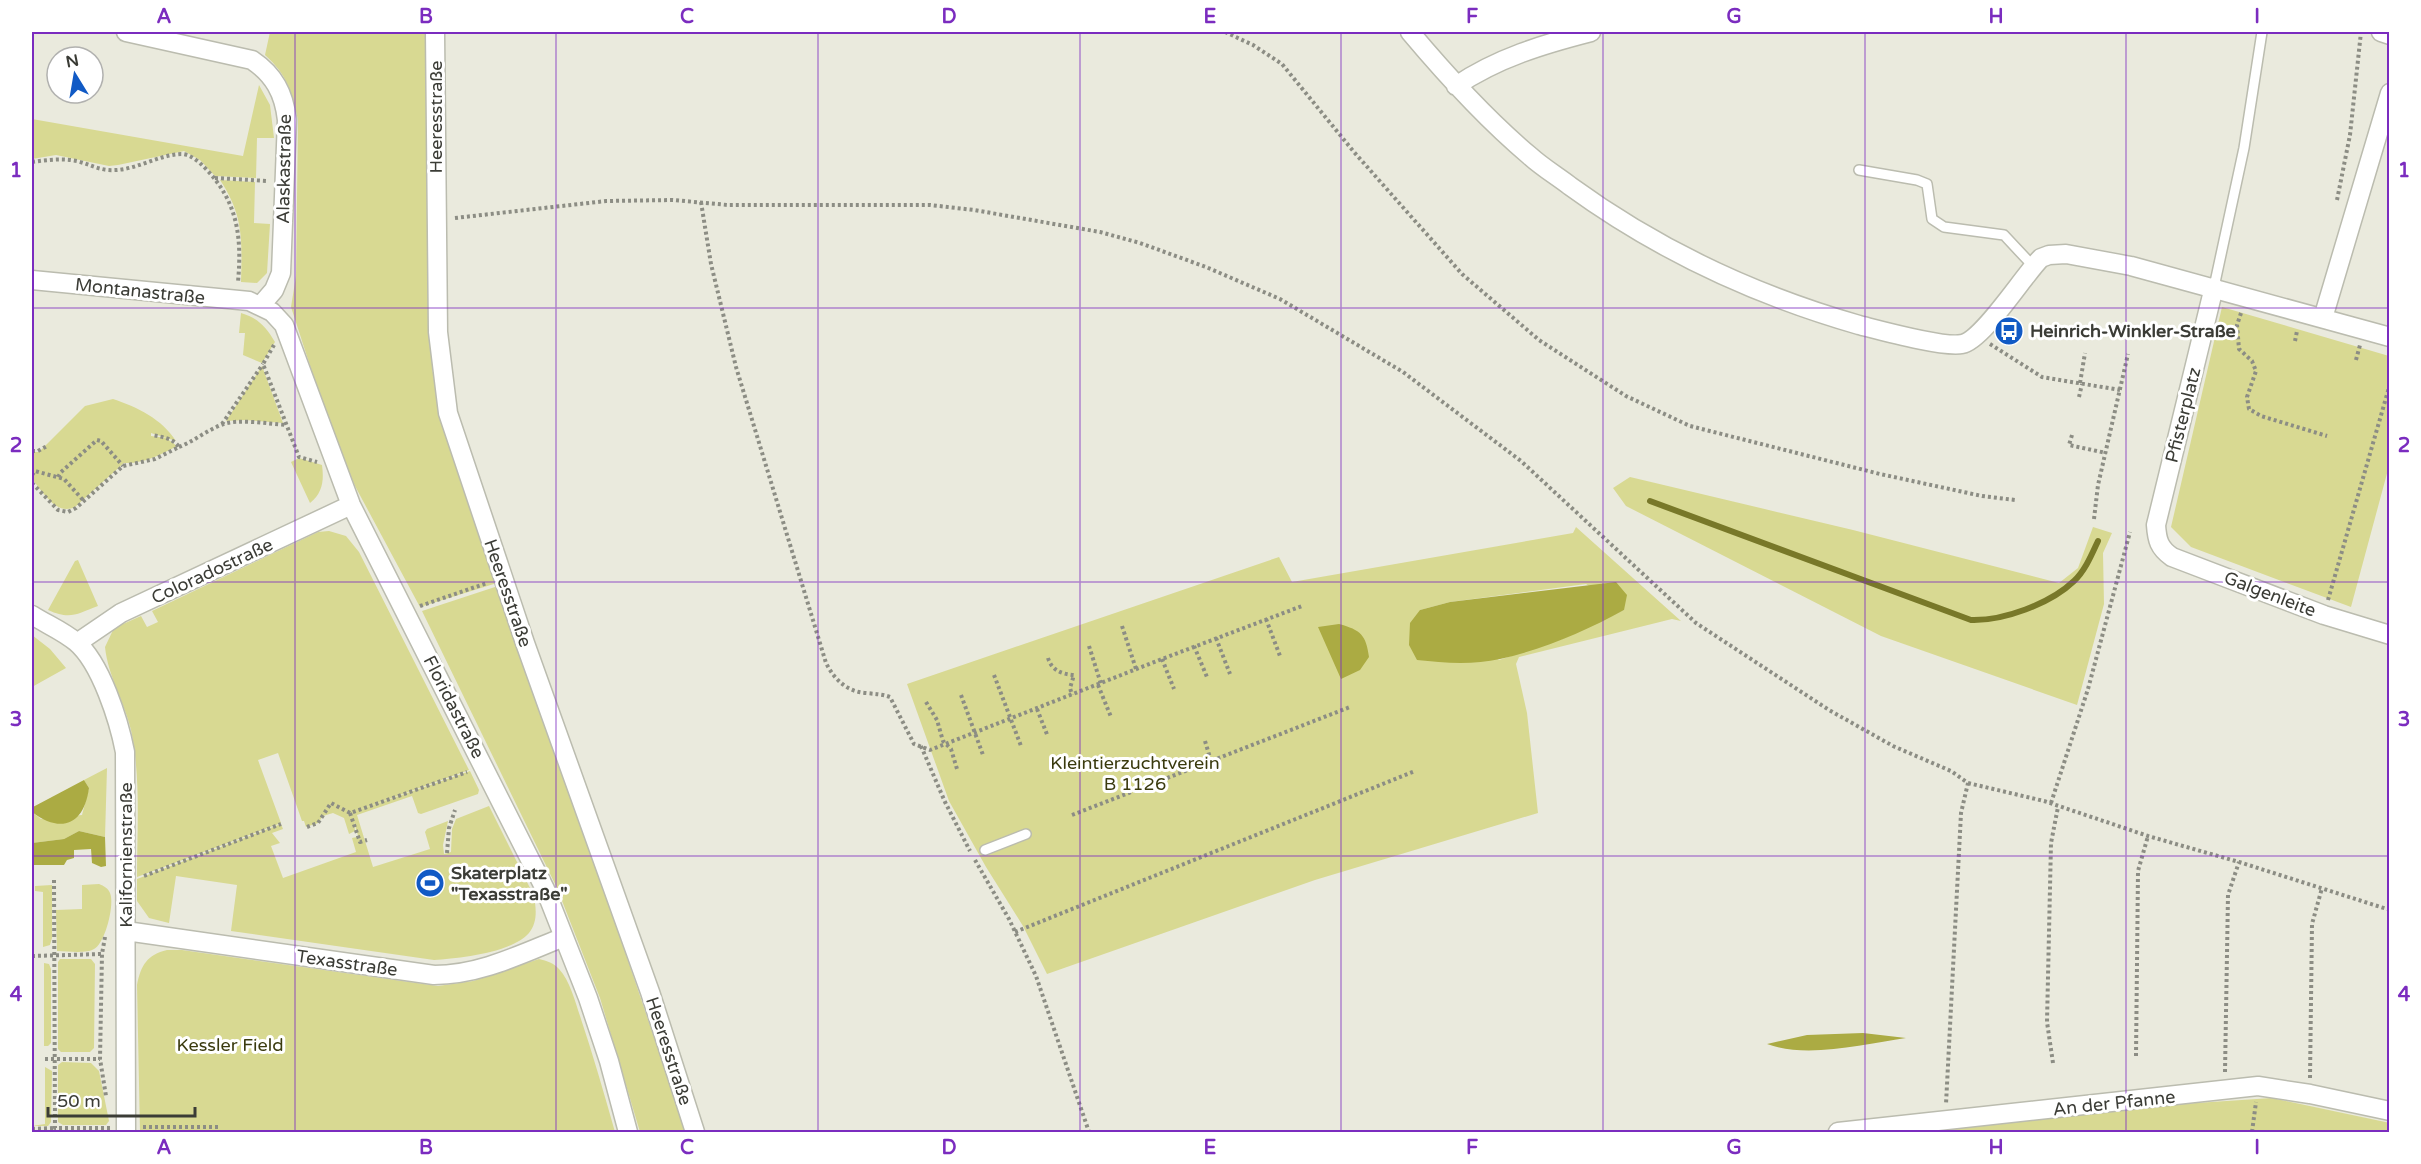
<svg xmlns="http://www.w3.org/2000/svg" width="2421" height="1164" font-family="'Varela Round',sans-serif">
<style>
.green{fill:#d8d992;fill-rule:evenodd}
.forest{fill:#abab43}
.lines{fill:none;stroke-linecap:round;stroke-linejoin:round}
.stream{stroke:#787829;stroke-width:6}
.lane-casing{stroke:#bbbcaf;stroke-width:12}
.street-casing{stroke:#bbbcaf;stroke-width:21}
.path{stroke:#8c8d84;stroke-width:4;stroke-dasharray:3 3;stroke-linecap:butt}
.lane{stroke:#fff;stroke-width:9}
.street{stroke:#fff;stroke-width:18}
.grid{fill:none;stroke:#7b2cbf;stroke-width:1.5;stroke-opacity:0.55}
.labels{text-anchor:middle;stroke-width:6;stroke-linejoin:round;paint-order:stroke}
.street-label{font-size:18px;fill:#3b3c36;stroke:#fff}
.poi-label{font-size:18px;font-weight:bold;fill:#3b3c36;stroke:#fff;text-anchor:start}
.park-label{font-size:18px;fill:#3a3a0e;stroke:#fff}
.neatline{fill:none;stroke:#7b2cbf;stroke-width:2}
.grid-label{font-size:20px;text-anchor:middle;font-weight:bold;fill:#7b2cbf}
</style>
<rect width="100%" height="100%" fill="#eaeadd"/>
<!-- green -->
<path class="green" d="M270 32H426L429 331 433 374 440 413 497 583 420 607 355 486 327 418 291 307 296 276 298 120C292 91 287 75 265 55Z
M259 85 270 105 274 138H257L256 178 215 176 200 160 184 151 118 165 109 166 56 155 32 159V119L243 156Z
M220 180 255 182 254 223 270 224 267 273 257 283 241 282C242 241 244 216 220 180Z
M2222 307 2389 356V466L2351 607 2191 547 2171 527Z
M241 313C258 318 266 327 275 342L262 363 243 355 245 333H239Z
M262 366 283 423 245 420 226 421Z
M113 399C137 407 162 419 176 441L151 433V436L166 438 177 446C160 455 143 464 124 463L75 507C56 516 43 492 32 479V452H39L85 406Z
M299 458 322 465C324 480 323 493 310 503L291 462Z
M1630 477 1853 530 2059 583 2078 568 2093 527 2112 533 2103 553 2104 604 2077 705 1881 636 1626 506 1613 488Z
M1576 527 1681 621 1672 619 1519 657 1516 664 1527 713 1538 813 1315 880 1047 974 1023 926 986 867 949 801 907 684 1279 557 1292 582 1573 533ZM1586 584 1624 610 1562 639 1499 660 1420 610 1450 602Z
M329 531 346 536 359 552 469 770 350 813 470 771 479 790 478 794 421 814 418 813 412 796 357 815 373 867 430 849 425 832 427 829 448 821 443 845 444 854 451 852 452 829 456 819 489 806 534 896C536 908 538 922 529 933 511 953 460 958 434 960L231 931 237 885 176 876 169 923 149 918 137 901V879L281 824 283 829 272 833 280 843 271 846 283 878 356 852 352 838 357 837 359 839 354 822 355 831 349 834 344 818 333 813 323 816 318 823 306 827 304 821H302L278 753 258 760 281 823 137 877C137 829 141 778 131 730 124 701 108 676 105 647L114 628 141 616 147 627 158 622 152 611 318 532Z
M78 560 98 606C77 614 70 620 48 610L75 561Z
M498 586 585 833 686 1132H640L600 998 557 888 422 611Z
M32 635 50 649 66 668 32 687Z
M107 768 105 837 79 831 64 839 32 843V812L41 819 82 815 89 788 84 780Z
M99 884C104 886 108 888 110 893 115 904 105 944 94 949 86 954 67 951 57 951L56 910 82 909V885Z
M52 885V938L50 945 43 947V892L35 891V886Z
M167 950H182L438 986 473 981 539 959C547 961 554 963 559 969 570 981 575 1001 580 1016 593 1055 604 1093 615 1132H140L137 985C141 965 147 955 167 950Z
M60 959H91L95 964 94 1048 90 1052H61L58 1049V962Z
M44 963 49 964 51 969V1043L48 1046H44Z
M62 1062 91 1063 99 1071 109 1121 106 1125H63L58 1122V1065Z
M45 1067 52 1071 51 1122 48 1126H32L45 1124Z
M2272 1098 2390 1123 2389 1132H1882L2136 1107Z"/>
<!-- forest -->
<path class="forest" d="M1616 582 1627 595 1624 610C1586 631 1542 650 1500 659 1473 665 1444 663 1417 660L1409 645 1410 623 1420 610 1450 602Z
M1339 624C1361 630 1366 635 1369 657L1360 670 1341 679 1318 627Z
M84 780 89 788C84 825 61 834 32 812V805L33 807Z
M79 831 105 837 106 866 101 867 92 863 91 849 74 850V858L67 860 64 865H32V843L64 839Z
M1863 1033 1906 1038C1864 1044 1807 1059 1767 1044L1807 1035Z"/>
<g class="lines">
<!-- stream -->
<path class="stream" d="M1650 501 1971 620C2003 621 2050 604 2074 581 2085 571 2092 554 2098 541"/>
<!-- lane casing -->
<g class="lane-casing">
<path id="lane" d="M1859 170 1917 180 1927 184 1932 219 1944 227 2004 235 2033 266
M2214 287 2244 148 2262 32
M985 850 1026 834"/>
</g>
<!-- street casing -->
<g class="street-casing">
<path id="street" d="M126 32 252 60C274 75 284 93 287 120L281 273 274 290 261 305
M435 32 438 332 448 413 525 643 650 992 695 1132
M1410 32C1447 76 1486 119 1530 156 1542 167 1557 176 1570 186 1658 250 1754 295 1859 325 1879 330 1944 348 1962 344 1983 340 2023 276 2041 258L2049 255 2066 254 2131 266 2390 337
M2381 32 2390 35
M1456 86C1497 58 1544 44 1591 32
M32 280 249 301 272 312 284 325 351 505 545 889 588 998 609 1061 628 1132
M2214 287 2156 525C2157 540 2159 548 2172 557L2324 615 2390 635
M2323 318 2390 93
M32 615C46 624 63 631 76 642 101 663 119 721 125 752L126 1132
M77 643 121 613 351 505
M126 931 434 975C480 975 521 954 564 937
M1838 1132 2258 1086 2310 1094 2390 1111"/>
</g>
<!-- path -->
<path class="path" d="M1225 32 1253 45 1282 64 1354 152 1462 274 1539 340 1626 396 1690 426 1880 474 1982 496 2015 500
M32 162C47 160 62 158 77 161 88 164 97 169 108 170 134 172 156 155 181 154 190 154 198 161 204 167 238 201 242 237 238 282
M215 178 268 181
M2337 200 2350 135 2361 32
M701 202 711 264 736 367 826 663C834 679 847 692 866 693 875 694 882 694 890 697L914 744 930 750 1162 659 1302 606
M455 218 606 201 673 200 728 205H930L974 210 1100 232 1140 243 1206 267 1280 299 1403 372 1521 461 1696 623 1829 710 1893 746 1951 771 1968 783 1961 813 1946 1104
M2241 313 2237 325 2239 349 2252 361 2256 371 2247 397 2249 409 2261 416 2327 436
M2295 341 2297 331
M1990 344 2042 377 2120 390
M274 345 263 364 299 457 317 462
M2356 360 2360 345
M2080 383 2085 353
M2079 397 2082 384
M222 424 263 364
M2072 435 2069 445 2106 453
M179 447C194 441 206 431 221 425 237 418 269 424 286 425
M32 451H38L47 446
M32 475 35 471 64 479 83 500
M58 477 61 472 97 440 101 441 123 466
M32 483 58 510 68 512 76 508 123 466 155 459 179 447C173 438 162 437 152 435
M2094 519 2098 485 2128 354
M2328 600 2390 384
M420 606 487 583
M1266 619 1280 656
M1122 626 1136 669
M1216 638 1230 674
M1089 646 1101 684
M1194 646 1207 677
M1048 658C1052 671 1062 674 1074 675L1070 688 1072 695
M1162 659 1174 689
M994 675 1021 746
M1098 685 1111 717
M961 695 983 755
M926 702 937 720 943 741 951 749 957 769
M1037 709 1048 737
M1205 741 1211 761
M921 746 945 802 970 851
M1968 783 2044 801 2148 836 2239 862 2390 910
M2051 803 2088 689 2130 532
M350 813 360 842 367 840
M1072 815 1350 707
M307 827 318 823 331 803 350 813 467 772
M447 853 449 828 455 810
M975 860 1009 919 1036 976 1089 1132
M144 876 281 824
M54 880 55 1128H110
M1015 932 1415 771
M105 937 102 954 100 1059 106 1096
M32 956 102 954
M2136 1056 2138 871 2148 836
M45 1059H100
M2053 1063 2047 1022 2051 843 2058 807
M2225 1072 2228 895 2239 862
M2310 1078 2312 924 2322 888
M143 1127H220
M32 1129 55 1128
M2252 1132 2256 1102"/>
<!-- lane -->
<use href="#lane" class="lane"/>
<!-- street -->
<use href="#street" class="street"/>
</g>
<!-- grid -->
<path class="grid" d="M295 32V1132M556 32V1132M818 32V1132M1080 32V1132M1341 32V1132M1603 32V1132M1865 32V1132M2126 32V1132M32 308H2390M32 582H2390M32 856H2390"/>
<!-- icons -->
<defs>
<g id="bus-disc" transform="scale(1.5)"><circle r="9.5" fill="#115ac5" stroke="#fff"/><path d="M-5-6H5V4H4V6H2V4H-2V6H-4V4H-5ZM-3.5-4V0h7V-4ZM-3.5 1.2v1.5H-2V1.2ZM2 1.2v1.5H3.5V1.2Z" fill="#fff"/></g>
<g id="stadium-disc" transform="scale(1.5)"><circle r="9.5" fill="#115ac5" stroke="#fff"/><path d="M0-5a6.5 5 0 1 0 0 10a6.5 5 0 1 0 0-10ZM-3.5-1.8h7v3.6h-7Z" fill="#fff"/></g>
</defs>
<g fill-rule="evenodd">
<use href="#bus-disc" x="2009" y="331"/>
<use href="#stadium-disc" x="430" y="883"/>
</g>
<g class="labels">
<!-- street labels -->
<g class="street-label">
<text transform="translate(436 117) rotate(-90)" y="6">Heeresstraße</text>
<text transform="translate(284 169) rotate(-89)" y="6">Alaskastraße</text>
<text transform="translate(140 291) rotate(6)" y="6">Montanastraße</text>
<text transform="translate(2183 415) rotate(-76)" y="6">Pfisterplatz</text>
<text transform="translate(212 571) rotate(-25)" y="6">Coloradostraße</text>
<text transform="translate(508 593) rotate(71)" y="6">Heeresstraße</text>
<text transform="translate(2270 594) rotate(21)" y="6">Galgenleite</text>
<text transform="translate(454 707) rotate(63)" y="6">Floridastraße</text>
<text transform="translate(126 855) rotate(-90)" y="6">Kalifornienstraße</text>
<text transform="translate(347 963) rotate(8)" y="6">Texasstraße</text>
<text transform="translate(669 1051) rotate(72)" y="6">Heeresstraße</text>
<text transform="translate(2114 1103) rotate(-6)" y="6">An der Pfanne</text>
</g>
<!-- poi labels -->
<g class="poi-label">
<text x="2030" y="337">Heinrich-Winkler-Straße</text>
<text x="451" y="879">Skaterplatz<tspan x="451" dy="21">"Texasstraße"</tspan></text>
</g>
<!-- park labels -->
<g class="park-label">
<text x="1135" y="769">Kleintierzuchtverein<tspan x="1135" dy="21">B 1126</tspan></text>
<text x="230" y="1051">Kessler Field</text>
</g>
</g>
<!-- border -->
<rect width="2421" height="1164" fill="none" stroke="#ffffff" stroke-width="66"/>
<!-- north arrow -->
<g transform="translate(75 75) rotate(349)"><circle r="28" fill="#ffffff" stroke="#b1b1af" stroke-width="1.5"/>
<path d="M0-4.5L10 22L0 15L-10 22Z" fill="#115ac5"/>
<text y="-9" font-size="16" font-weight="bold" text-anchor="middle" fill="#3b3c36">N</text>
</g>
<!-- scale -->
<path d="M48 1107v9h147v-9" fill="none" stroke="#3b3c36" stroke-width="3"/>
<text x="57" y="1107" font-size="18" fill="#3b3c36" stroke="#ffffff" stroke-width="4.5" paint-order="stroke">50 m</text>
<rect x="33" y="33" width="2355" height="1098" class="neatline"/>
<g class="grid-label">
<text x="164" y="23">A</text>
<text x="426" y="23">B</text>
<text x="687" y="23">C</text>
<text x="949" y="23">D</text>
<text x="1210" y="23">E</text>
<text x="1472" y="23">F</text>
<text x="1734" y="23">G</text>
<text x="1996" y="23">H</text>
<text x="2257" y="23">I</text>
<text x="16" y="177">1</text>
<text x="2404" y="177">1</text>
<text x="16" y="452">2</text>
<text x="2404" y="452">2</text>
<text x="16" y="726">3</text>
<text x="2404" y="726">3</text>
<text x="16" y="1001">4</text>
<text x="2404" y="1001">4</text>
<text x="164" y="1154">A</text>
<text x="426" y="1154">B</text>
<text x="687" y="1154">C</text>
<text x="949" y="1154">D</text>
<text x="1210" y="1154">E</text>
<text x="1472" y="1154">F</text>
<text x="1734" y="1154">G</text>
<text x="1996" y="1154">H</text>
<text x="2257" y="1154">I</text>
</g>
</svg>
